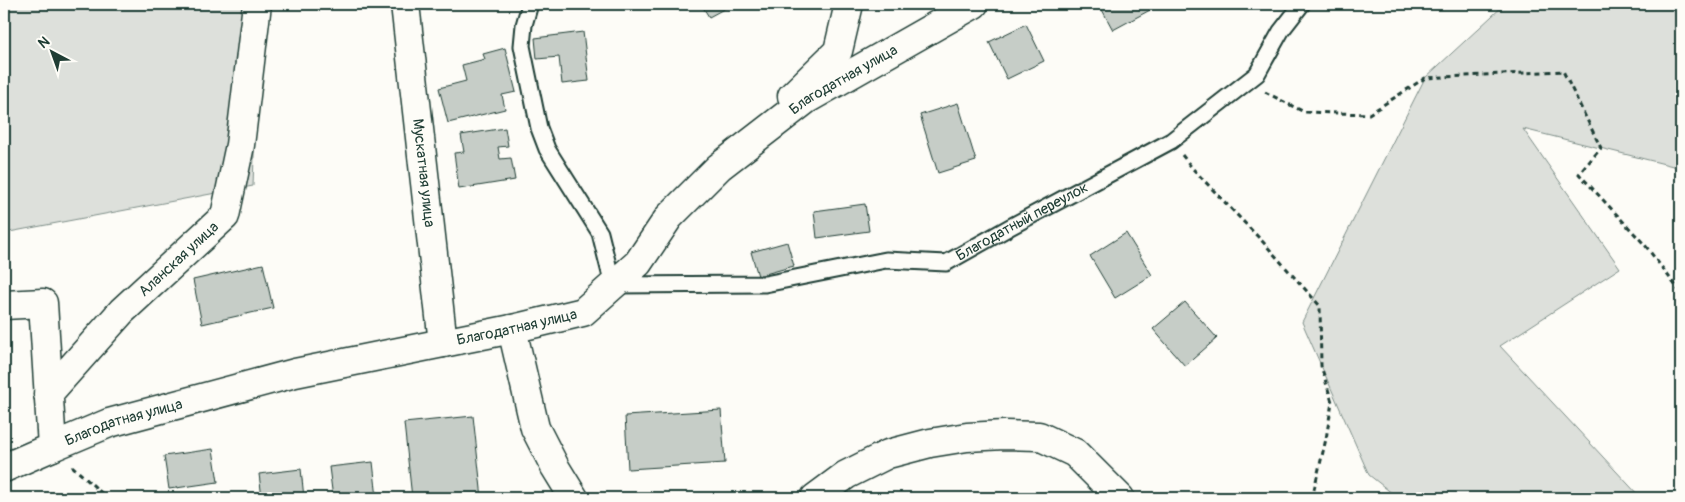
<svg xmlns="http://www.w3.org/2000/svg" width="1685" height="502" font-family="Pangolin,sans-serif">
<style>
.green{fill:#dde0db;stroke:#7e8e88}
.building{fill:#c6cdc7;stroke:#1f3d34}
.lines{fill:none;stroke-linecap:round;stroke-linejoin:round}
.service-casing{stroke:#1f3d34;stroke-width:19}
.minor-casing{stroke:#1f3d34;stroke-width:31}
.tertiary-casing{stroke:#1f3d34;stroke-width:31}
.path{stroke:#1f3d34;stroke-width:3;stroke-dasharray:5 4;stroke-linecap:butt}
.service{stroke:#fdfcf7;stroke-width:15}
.minor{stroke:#fdfcf7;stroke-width:28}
.tertiary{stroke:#fdfcf7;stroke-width:28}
.labels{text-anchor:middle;stroke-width:4.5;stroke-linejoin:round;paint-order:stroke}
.street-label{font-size:15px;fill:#1f3d34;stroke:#fdfcf7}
</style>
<rect width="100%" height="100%" fill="#fdfcf7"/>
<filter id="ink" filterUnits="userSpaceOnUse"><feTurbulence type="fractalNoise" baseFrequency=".02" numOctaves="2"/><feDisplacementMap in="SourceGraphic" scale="10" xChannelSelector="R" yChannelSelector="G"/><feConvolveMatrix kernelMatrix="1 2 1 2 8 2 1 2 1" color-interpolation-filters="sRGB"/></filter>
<g filter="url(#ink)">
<!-- green -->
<path class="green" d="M4 4H259L253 186 4 233Z
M1505 4H1681V168L1523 129 1620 268 1500 346 1641 498H1398L1369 475 1302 322 1425 78Z"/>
<!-- building -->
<path class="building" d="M701 4H733L709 17Z
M1099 4H1146L1150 10 1113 30Z
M1026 24 1044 61 1007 79 989 42Z
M583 32 589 81 562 84 559 57 537 59 535 38Z
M505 48 516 92 502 95 505 109 448 123 439 88 466 81 462 65 485 59 483 54Z
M958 103 976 161 938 173 920 115Z
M505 128 508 146 498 147 500 159 511 158 515 180 459 189 454 153 464 152 461 135Z
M865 204 869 231 817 238 814 211Z
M1126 233 1152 275 1115 298 1090 256Z
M787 242 794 266 758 276 751 252Z
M263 264 273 308 202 324 193 280Z
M1185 302 1217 338 1185 366 1153 329Z
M721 410 725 463 628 469 625 416Z
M473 416 482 498H412L404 423Z
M213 449 218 482 169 489 164 456Z
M373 462 377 498H333L329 467Z
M301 469 304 498H262L259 474Z"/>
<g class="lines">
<!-- service casing -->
<g class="service-casing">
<g id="service">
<path id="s1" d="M530 4 524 25 522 46 539 128 547 149 600 233 613 285 765 284 886 260 946 263 1010 227 1171 141 1257 74 1281 31 1302 4"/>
</g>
</g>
<!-- minor casing -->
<g class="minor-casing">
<g id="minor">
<path id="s2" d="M405 4 443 343"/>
<path d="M792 96 838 51 849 4"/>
<path d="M512 329 535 428 555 467 574 498"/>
<path id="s3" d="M48 394 122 311 225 216 240 145 257 4"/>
<path id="s4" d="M52 447 109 423 295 373 512 329 583 312 638 263 669 217 719 167 807 99 974 4"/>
<path d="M815 498 846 475 888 454 930 443 967 437 1004 435 1039 436 1075 453 1120 498"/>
</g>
</g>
<!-- tertiary casing -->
<g class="tertiary-casing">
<path id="tertiary" d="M4 305 43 303 52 447 4 468"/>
</g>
<!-- path -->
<path class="path" d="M1265 92 1304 112 1369 114 1425 78 1563 71 1601 148 1579 174 1645 245 1681 293
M1182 155 1193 169 1263 242 1320 306 1321 366 1332 402 1326 439 1312 498
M72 466 107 498"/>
<!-- service -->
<use href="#service" class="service"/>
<!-- minor -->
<use href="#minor" class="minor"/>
<!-- tertiary -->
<use href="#tertiary" class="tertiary"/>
</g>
</g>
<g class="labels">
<!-- street labels -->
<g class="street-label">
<text dy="5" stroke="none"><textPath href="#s4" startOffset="901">Благодатная улица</textPath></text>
<text dy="5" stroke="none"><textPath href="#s2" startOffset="170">Мускатная улица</textPath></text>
<text dy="5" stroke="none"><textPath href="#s1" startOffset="724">Благодатный переулок</textPath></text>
<text dy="5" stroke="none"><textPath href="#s3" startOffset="188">Аланская улица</textPath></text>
<text dy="5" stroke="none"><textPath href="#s4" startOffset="481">Благодатная улица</textPath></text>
<text dy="5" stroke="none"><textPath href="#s4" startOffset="76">Благодатная улица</textPath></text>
</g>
</g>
<!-- margin -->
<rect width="1685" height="502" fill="none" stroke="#fdfcf7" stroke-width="20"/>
<rect x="10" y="10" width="1665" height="482" fill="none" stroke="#1f3d34" stroke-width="2" filter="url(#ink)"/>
<!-- north arrow -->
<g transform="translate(52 52) rotate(319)" stroke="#fdfcf7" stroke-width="4" paint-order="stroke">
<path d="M0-4L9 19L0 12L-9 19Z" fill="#1f3d34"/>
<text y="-8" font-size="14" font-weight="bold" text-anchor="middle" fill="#1f3d34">N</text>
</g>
</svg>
